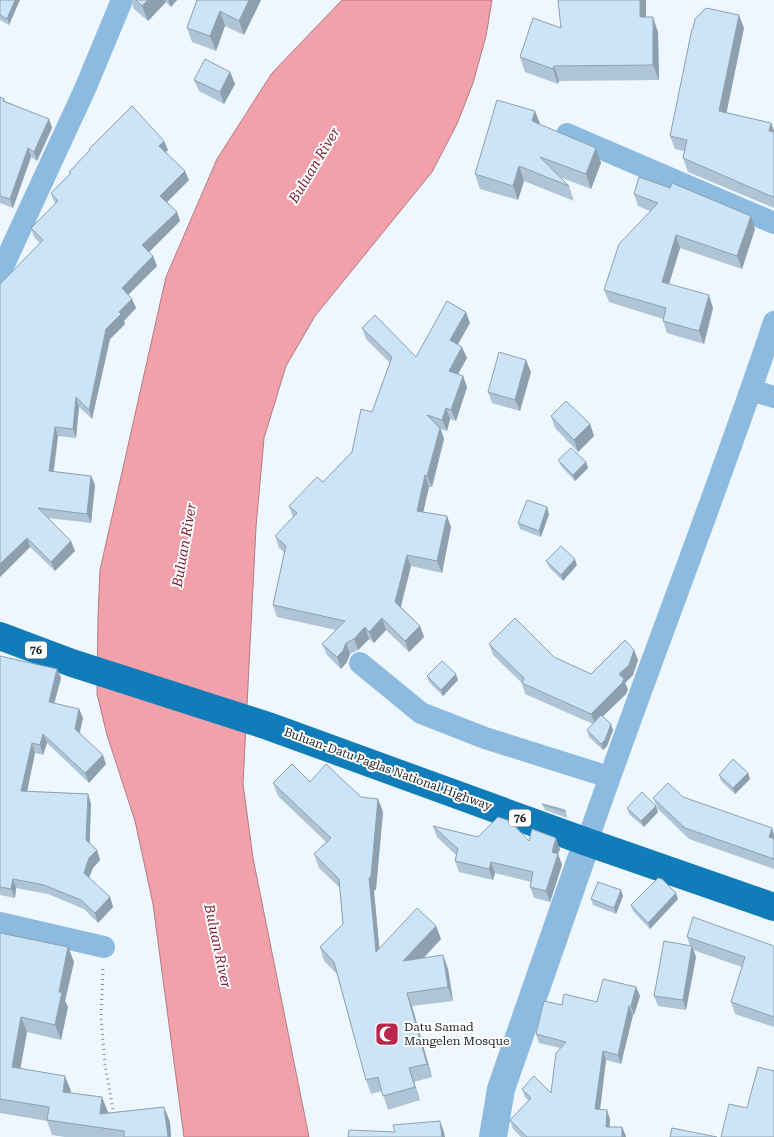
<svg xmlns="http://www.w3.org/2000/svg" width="774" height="1137" font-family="'Roboto Serif',serif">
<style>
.water{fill:#f2a1aa;stroke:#b27b83}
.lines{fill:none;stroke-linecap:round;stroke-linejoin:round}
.path{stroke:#888f96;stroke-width:3;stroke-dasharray:1 4;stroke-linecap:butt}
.minor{stroke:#8dbbdf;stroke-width:22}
.tertiary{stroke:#8dbbdf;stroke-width:28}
.trunk{stroke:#107cba;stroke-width:28}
.wall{fill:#afc4d5}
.shaded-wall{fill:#8ea0ae}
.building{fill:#cbe4f8;stroke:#8ea0ae}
.labels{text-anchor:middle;stroke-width:4;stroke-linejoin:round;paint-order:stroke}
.shield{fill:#fff;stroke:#616468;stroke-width:1}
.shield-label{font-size:11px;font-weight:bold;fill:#1d2227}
.street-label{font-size:12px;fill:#1d2227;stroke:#fff}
.poi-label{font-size:12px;fill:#1d2227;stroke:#fff;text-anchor:start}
.water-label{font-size:14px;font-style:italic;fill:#781b30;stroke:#fff}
</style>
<rect width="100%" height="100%" fill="#eef7ff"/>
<!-- water -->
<path class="water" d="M342 0H492L486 36 473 83 457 124 432 172 315 316 286 366 264 438 256 527 243 784 253 858 309 1137H184L153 904 135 821 107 735 97 694 98 617 100 570 166 277 217 159 272 73Z"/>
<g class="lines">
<!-- path -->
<path class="path" d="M103 969 101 1018 105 1064 114 1116"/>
<!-- minor -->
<path class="minor" d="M567 134 774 223
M0 273 85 89 122 0
M751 390 774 397
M360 663 421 713 485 738 609 777
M587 842C647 668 716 496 774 322
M0 923 104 947"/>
<!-- tertiary -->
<path class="tertiary" d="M493 1137 501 1089 587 842"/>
<!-- trunk -->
<path class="trunk" d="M0 636 72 663 268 726 587 842 774 907"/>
</g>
<!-- wall -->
<path class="wall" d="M0 0 9 25 0 20Z
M131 0H177L171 7 166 2 148 21 134 9Z
M197 0H261L244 35 225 26 216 51 192 42 187 28Z
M646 2V17L658 32 659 80 559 81 558 84 525 72 520 57 561 28Z
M744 28 726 113 771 123 774 131V208L688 172 683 158 684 151 675 149 670 136Z
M230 72 235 84 224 104 199 91 194 80Z
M0 97 4 99 5 101 49 119 52 128 37 161 31 157 13 208 0 203Z
M540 125 596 148 601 163 591 189 560 177 569 186 574 201 524 181 518 200 480 189 475 174Z
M89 149 168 150 166 152 189 180 167 202 177 212 180 221 149 252 153 256 157 266 128 295 132 299 136 308 124 321 125 324 110 339 92 419 79 407 76 438 58 436 54 472 91 476 95 485 91 523 48 518 75 551 55 571 30 547 0 577 40 243 34 237 31 228 55 204 51 193 70 174 69 172 90 150Z
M634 194 755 229 742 269 680 248 669 284 713 308 704 344 667 333 663 321V319L609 302 604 290 650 211 638 206Z
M470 323 458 344 467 358 458 374 463 376 467 387 456 421 450 419 447 431 441 429 444 439 432 487H429L423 512 447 516 451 527 442 573 411 566 401 607 420 626 424 637 409 652 386 630 374 643 369 639 358 650 350 654 347 662 341 669 327 655 322 644 336 630 277 617 273 605 284 552 279 548 275 536 293 517 289 506 323 482 352 452 372 412 390 363 366 339 362 328 416 357Z
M531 372 520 411 492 403 488 392Z
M551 416 590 424 594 436 578 452 555 428Z
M558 460 586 462 588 468 575 481 561 466Z
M549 514 541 537 520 529 518 523Z
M546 561 577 565 563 581 549 567Z
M489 644 554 657 591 674 634 650 638 660 633 675 625 683 628 689 626 694 603 716 613 730 607 746 603 750 589 737 587 730 593 724 525 694 522 683 493 655Z
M0 656 57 669 61 678 54 704 79 709 83 718 80 733 106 764 89 783 47 743 43 755 35 753 27 791 88 794 91 804 90 843 97 850 100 860 93 868 89 878 110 897 113 907 98 923 84 909 48 894 16 888 15 898 0 895Z
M427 676 458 680 443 696 429 682Z
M748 773 750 779 735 794 721 781 719 775Z
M310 782 361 797 378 799 383 812 376 889 374 891 379 948 436 926 441 939 424 958 443 955 448 969 453 1001 412 1006 432 1077 414 1082 420 1100 388 1110 382 1091 371 1094 366 1080 337 974 324 961 320 947 343 924 340 888 319 868 314 854 326 842 278 796 273 783Z
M683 797 774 835V869L689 839 658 809 653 798Z
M542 804 565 810 567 816V818L545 810Z
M656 806 658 812 644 827 629 814 627 808Z
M433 826 478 837 529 841 560 849 558 854 562 865 550 902 534 898 530 887 531 882 495 873 493 880 459 872 455 861 456 855 437 837Z
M621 890 623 896 616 914 593 905 591 899Z
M678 899 650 929 633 911 631 905Z
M0 933 68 947 74 962 65 1001 68 1007 61 1040 27 1032 20 1068 71 1091 70 1093 108 1112 107 1113 164 1107 170 1122 171 1137H65L52 1135 47 1121 0 1113Z
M687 937 774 946V1027L735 1014 731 1002 742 967 693 950 696 957 686 1010 658 1006 654 996 690 946Z
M636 987 640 996 634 1015H633L621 1064 606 1060 600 1109 610 1119 609 1127H622L626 1137H521L513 1129 510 1120 529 1101 525 1097 522 1089 551 1093 560 1048 539 1043 536 1034 562 1005 597 1002Z"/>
<!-- shaded-wall -->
<path class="shaded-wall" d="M15 0H20L9 25 7 19Z
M148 0H165L166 2 148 21 142 6Z
M168 0H177L171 7Z
M249 0H261L244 35 239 21Z
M640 0H646V32L640 17Z
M220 11 225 26 216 51 210 36Z
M739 15 744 28 724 125 719 111Z
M653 17 658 32 659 80 653 65Z
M554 66 559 81 558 84 553 69Z
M230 72 235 84 224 104 220 92Z
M535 111 541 126 532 121Z
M49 119 52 128 37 161 34 152Z
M771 123 774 131V144L769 131Z
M164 141 168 150 163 155 159 146Z
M28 148 31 157 13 208 10 199Z
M596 148 601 163 591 189 586 174Z
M519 166 524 181 518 200 513 186Z
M185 171 189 180 164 205 160 196Z
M177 212 180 221 146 255 142 245Z
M751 216 755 229 742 269 737 256Z
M676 235 680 248 666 294 662 282Z
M153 256 157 266 125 298 122 288Z
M709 295 713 308 704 344 699 331Z
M132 299 136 308 124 321 125 324 110 339 92 419 89 410 106 329 119 312Z
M466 312 470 323 454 351 450 340Z
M462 347 467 358 453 383 449 371Z
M526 360 531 372 520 411 515 400Z
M463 376 467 387 456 421 451 410Z
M76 397 79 407 76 438 73 429Z
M446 408 450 419 447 431 442 420Z
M590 424 594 436 578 452 574 440Z
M55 427 58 436 52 480 49 471Z
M440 428 444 439 432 487 427 476Z
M586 462 588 468 575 481 573 475Z
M425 475 429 487 421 522 417 511Z
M91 476 95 485 91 523 87 514Z
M547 507 549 514 541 537 539 531Z
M447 516 451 527 442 573 437 561Z
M27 538 30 547 0 577V564Z
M71 541 75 551 55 571 51 562Z
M407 555 411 566 399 613 395 602Z
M575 559 577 565 563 581 561 575Z
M382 618 386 630 374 643 369 632Z
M420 626 424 637 409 652 405 641Z
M365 627 369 639 358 650 354 639Z
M346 643 350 654 347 662 341 669 337 657Z
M634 650 638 660 633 675 625 683 628 689 626 694 595 724 591 714Z
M57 669 61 678 52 712 49 702Z
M456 674 458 680 443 696 441 690Z
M79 709 83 718 78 738 75 729Z
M611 724 613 730 607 746 603 750 601 744Z
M43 734 47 743 43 755 40 745Z
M32 743 35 753 25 801 21 791Z
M103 755 106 764 89 783 85 773Z
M748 773 750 779 735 794 733 788Z
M88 794 91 804 89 849 86 840Z
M378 799 383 812 376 889 374 891 381 965 376 952 369 878Z
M656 806 658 812 644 827 641 821Z
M772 828 774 835V844L769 837Z
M556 838 560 849 558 854 562 865 550 902 546 891 552 852Z
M97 850 100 860 93 868 87 882 84 873 89 858Z
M491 862 495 873 493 880 489 869Z
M13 879 16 888 15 898 11 889Z
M621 890 623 896 616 914 614 908Z
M676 893 678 899 650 929 648 923Z
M110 897 113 907 98 923 95 913Z
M436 926 441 939 408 974 403 961Z
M692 946 696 957 686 1010 683 1000Z
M68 947 74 962 65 1001 68 1007 61 1040 55 1025 59 992Z
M443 955 448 969 453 1001 448 987Z
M636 987 640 996 634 1015 631 1006Z
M407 993 412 1006 432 1077 427 1064Z
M629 1006 633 1015 621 1064 618 1055Z
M21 1017 27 1032 18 1082 12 1067Z
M603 1051 606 1060 599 1118 595 1109Z
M409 1068 414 1082 420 1100 415 1087Z
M65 1076 71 1091 68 1107 63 1092Z
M102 1097 108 1112 106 1129 100 1114Z
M164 1107 170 1122 171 1137H168Z
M607 1110 610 1119 609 1135 606 1127Z
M440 1121 444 1132 445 1137H442Z
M622 1127 626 1136V1137H622Z"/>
<!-- building -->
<path class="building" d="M0 0H15L7 19 0 15Z
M136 0H148L142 6Z
M197 0H249L239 21 220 11 210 36 187 28Z
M558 0H640V17H653V65L554 66 553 69 520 57 533 18 561 28Z
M706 8 739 15 719 111 771 123 769 131 774 132V197L768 195 683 158 687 140 670 136 692 29H693L695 19Z
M205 59 230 72 220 92 194 80Z
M0 97 4 99 3 101 49 119 34 152 28 148 10 199 0 196Z
M497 100 535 111 532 121 596 148 586 174 540 157 569 186 519 166 513 186 475 174Z
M132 106 164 141 159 146 185 171 160 196 177 212 142 245 153 256 122 288 132 299 119 312 121 314 106 329 89 410 76 397 73 429 55 427 49 471 91 476 87 514 38 508 71 541 51 562 27 538 0 564V284L43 240 31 228 58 201 51 193 71 173 69 172 90 150 89 149Z
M639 177 670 188 672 183 751 216 737 256 676 235 662 282 709 295 699 331 663 321 666 308 604 290 619 244 658 203 634 194Z
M447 301 466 312 450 340 462 347 449 371 463 376 451 410 446 408 442 420 427 415 440 428 427 476 425 475 417 511 447 516 437 561 407 555 395 602 420 626 405 641 382 618 369 632 365 627 354 639 346 643 343 651 337 657 322 644 345 621 273 605 286 546 275 536 297 513 289 506 317 477 323 482 352 452 361 409 372 412 392 357 362 328 375 315 416 357Z
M499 352 526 360 515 400 488 392Z
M566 401 590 424 574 440 551 416Z
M571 448 586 462 573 475 558 460Z
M527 500 547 507 539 531 518 523Z
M561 546 575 559 561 575 546 561Z
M515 618 554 657 591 674 625 640 634 650 629 665 619 674 624 679 622 683 591 714 522 683 524 678 489 644Z
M0 656 57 669 49 702 79 709 75 729 103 755 85 773 43 734 40 745 32 743 21 791 88 794 86 840 97 850 89 858 84 873 110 897 95 913 81 900 44 885 13 879 11 889 0 887Z
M442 661 456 674 441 690 427 676Z
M601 715 611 724 605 740 601 744 587 730Z
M733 759 748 773 733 788 719 775Z
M292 764 310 782 326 764 361 797 378 799 371 876 369 878 376 952 417 908 436 926 403 961 443 955 448 987 407 993 427 1064 409 1068 415 1087 383 1096 378 1077 366 1080 334 962 320 947 343 924 339 879 314 854 331 838 273 783Z
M668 783 683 797 772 828 769 837 774 839V859L685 828 653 798Z
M642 792 656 806 641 821 627 808Z
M542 804 565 810V812Z
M498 817 510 821 529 841 532 829 556 838 552 852 558 854 546 891 530 887 533 872 491 862 489 869 455 861 458 849 433 826 478 837Z
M658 878 662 879 676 893 648 923 631 905Z
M598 882 621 890 614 908 591 899Z
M693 917 774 946V1017L731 1002 745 957 687 937Z
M0 933 68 947 59 992H62L55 1025 21 1017 12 1067 65 1076 63 1092 102 1097 100 1114 164 1107 168 1137H124V1131L47 1120 49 1107 0 1099Z
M664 941 692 946 683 1000 654 996Z
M603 979 636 987 631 1006H629L618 1055 603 1051 595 1109 607 1110 606 1127H622V1137H527L510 1120 531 1098 522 1089 534 1076 551 1093 556 1053 566 1042 536 1034 544 1001 562 1005 564 994 597 1002Z
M758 1067 774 1071V1070V1137H721L729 1104 747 1108Z
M440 1121 442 1137H348L349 1130 395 1132 393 1125Z
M672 1128 717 1137H670Z"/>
<!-- icons -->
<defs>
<g id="mosque-square" transform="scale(1.25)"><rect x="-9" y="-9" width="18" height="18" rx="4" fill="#b9284b" stroke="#fff"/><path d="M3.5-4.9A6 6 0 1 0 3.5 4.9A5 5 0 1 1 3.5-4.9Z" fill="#fff"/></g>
</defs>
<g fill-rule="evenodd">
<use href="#mosque-square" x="387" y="1034"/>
</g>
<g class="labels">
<!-- shield labels -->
<g class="shield">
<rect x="25" y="641.5" width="22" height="17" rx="4"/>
<rect x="509" y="809.5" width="22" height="17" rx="4"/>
</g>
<g class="shield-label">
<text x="36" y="654">76</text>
<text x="520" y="822">76</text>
</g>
<!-- street labels -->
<g class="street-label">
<text transform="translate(388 769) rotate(20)" y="4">Buluan-Datu Paglas National Highway</text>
</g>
<!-- poi labels -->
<g class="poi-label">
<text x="404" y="1031">Datu Samad<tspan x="404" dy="14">Mangelen Mosque</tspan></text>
</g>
<!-- water labels -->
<g class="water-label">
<text transform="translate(314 165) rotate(-59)" y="5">Buluan River</text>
<text transform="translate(184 545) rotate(-80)" y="5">Buluan River</text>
<text transform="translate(218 946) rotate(78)" y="5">Buluan River</text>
</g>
</g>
</svg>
